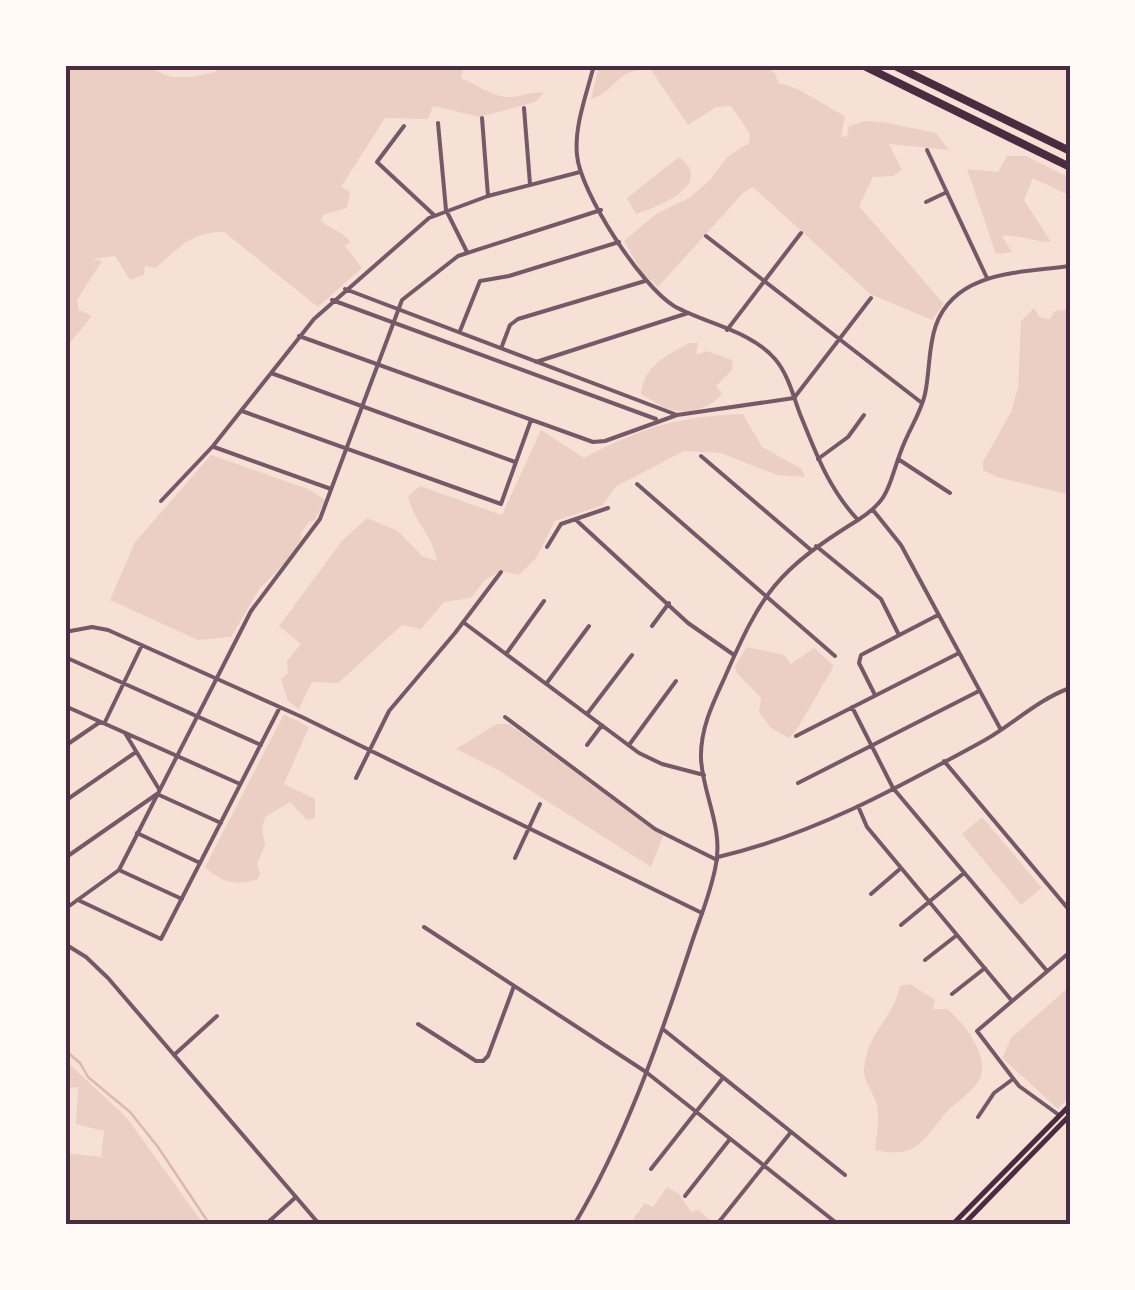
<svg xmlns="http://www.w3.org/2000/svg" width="1135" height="1290" font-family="Raleway,sans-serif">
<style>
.green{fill:#ebcfc5}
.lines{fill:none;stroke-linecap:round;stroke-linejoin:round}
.stream{stroke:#dcb8b0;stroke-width:2.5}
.minor{stroke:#755966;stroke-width:4}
.tertiary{stroke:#755966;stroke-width:4}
.primary{stroke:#4a2c40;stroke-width:5}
.motorway{stroke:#4a2c40;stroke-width:8}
.neatline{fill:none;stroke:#4a2c40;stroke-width:4}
</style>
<rect width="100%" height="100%" fill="#f7e1d7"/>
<!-- green -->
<path class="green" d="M65 65H142L171 77H192L215 72 219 65H464L461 78C475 84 495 98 510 97 523 97 529 91 544 93L535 102 480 117 433 106 428 119 385 118 341 187 350 192 347 208 323 215 321 220C330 230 342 230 350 242L345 246 362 268 318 307 224 232C193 231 178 248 156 268L145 266 144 275 130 280 115 256 92 259 102 261 77 300 79 310 92 316 65 349Z
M599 65H765L775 73 778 83C801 87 823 105 845 116L841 137 847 136 849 126 866 121 883 122 936 133 949 150 889 144 902 170 893 176 873 177 859 206 944 304 932 320 870 294 753 187 743 193 658 287 643 274 624 241 656 214 689 198 710 180 728 156 749 143 750 134 731 106 716 107 688 125 651 70C615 67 617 92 591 99Z
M1007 156H1026L1070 178V196L1033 178 1024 200 1051 242C1033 242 1020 234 1002 236L1012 252 996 254 967 169 998 172Z
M679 157C716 185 657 207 636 214L627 198Z
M1034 308 1039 317 1050 319 1055 311 1070 309V495L996 477 983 470V462L1011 412 1018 388 1021 321Z
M689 343H698L696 355 707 351 732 360 733 369 716 386 722 393C713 408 688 414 671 410 661 407 650 399 641 394 644 365 666 356 689 343Z
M743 414 762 447 802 469 805 477 777 475 721 453 684 451 615 487 603 505 555 521 537 557 519 575 500 571 485 580 471 598 444 602 421 629 402 625 338 683 312 682 299 709 288 701 281 679 288 673 287 661 301 644 279 626 342 541 367 518 398 531 422 556 437 561C432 533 414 523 408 496L420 486 502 515 541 430 584 458C640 428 679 416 743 414Z
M211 455 308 489 325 500 315 520 309 522 301 533 302 538 284 564 260 588 231 637 198 640 110 600 135 542Z
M747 647 784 655 791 664 814 648 834 666 797 729 789 738 771 728 759 712 761 698 737 673 735 666Z
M284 714 309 727 284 784 315 799V818L307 820 290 802 265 817 262 829 265 845 257 864 260 874 258 879C237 886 221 883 205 867Z
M497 724H509L663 836 651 867 498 770 456 749Z
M982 817 1042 888 1021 905 962 834Z
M910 984 935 1000 933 1009H947C964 1022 993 1060 978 1082 969 1095 954 1103 944 1115 921 1143 915 1159 875 1150 876 1136 881 1115 876 1102 869 1083 860 1081 866 1057 872 1030 893 1017 900 986Z
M1070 986V1096L1058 1109 1002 1058 1011 1038Z
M65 1060 127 1118 204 1225H65V1153L101 1157 104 1131 76 1124 78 1087 65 1088Z
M667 1187 679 1194 691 1212 698 1210 716 1225H629L645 1203 653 1207Z"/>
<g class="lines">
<!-- stream -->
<path class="stream" d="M65 1050 80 1063 88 1077 130 1112 158 1147 210 1225"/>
<!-- minor -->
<path class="minor" d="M524 108 530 184
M482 118 488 196
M438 123 446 210 467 252
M404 126 377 162 434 215
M927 150 987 278
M926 202 947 192
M706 236 922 403
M345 289 677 415
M332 300 656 419
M727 330 801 233
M460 331 480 281 509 276 619 242
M299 336 593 442 605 441 677 415 794 398 871 298
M502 346 510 325 518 319 645 281
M536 362 688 313
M271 373 515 462
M242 411 501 504 531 420
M214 447 331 489
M701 456 811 550
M818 459 848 437 864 415
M898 459 950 493
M637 484 835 656
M161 501 213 446 314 319 429 218 488 196 580 172
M873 510 901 545 1001 730
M575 519 688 623 734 655
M858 520C891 499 888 485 901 451 908 431 921 413 925 394 930 371 928 347 936 325 956 270 1022 273 1070 266
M816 546 881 599 899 635
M547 547 561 524 608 508
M463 622 639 753 662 764 704 775
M652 626 669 603
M65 632 92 627 108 630 302 717 702 913
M506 654 544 601
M65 657 261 745
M546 684 589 626
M874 693 859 663 861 655 938 615
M65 706 240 784
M852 707 893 788 1047 971
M587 714 632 655
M505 717 655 829 717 860
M105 722 142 645
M125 733 159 789
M796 736 959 653
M587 745 602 725
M629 745 676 681
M65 746 100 722
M944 761 1070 911
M356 778 389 711 455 633 501 572
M798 783 979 691
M65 801 136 752
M858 806 867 827 1012 1001
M137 833 200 863
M718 857C813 835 899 787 985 740 1013 724 1039 699 1070 688
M65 858 157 794 221 823
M515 858 540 804
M119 870 182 899
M871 894 901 868
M78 900 161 939 280 707
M901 925 964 873
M424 927 646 1072 839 1225
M925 960 957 935
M952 994 985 968
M418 1024 476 1061H483L488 1056 514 986
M664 1030 845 1175
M174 1055 217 1016
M1059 1115 1019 1086 977 1031 1070 952
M978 1117 994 1093 1013 1079
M651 1169 722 1079
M685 1196 730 1139
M718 1223 791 1132
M265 1225 296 1197"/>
<!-- tertiary -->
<path class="tertiary" d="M65 909 119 870 251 611 320 519 402 300 458 256 601 210
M65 944 86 957 108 978 320 1225
M574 1225C625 1140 658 1044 689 951 698 922 711 894 716 864 723 826 703 795 701 759 700 730 712 705 724 679 762 592 776 571 858 520 828 488 816 453 800 414 793 395 788 374 775 359 750 330 706 324 674 306 641 286 580 192 577 155 574 126 587 93 594 65"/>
<!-- primary -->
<path class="primary" d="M952 1225 1070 1105
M963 1225 1070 1115"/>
<!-- motorway -->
<path class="motorway" d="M862 65 1070 167
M893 65 1070 151"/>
</g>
<!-- border -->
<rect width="1135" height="1290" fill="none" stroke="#fffaf5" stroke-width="135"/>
<rect x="68" y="68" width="1000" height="1154" class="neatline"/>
</svg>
